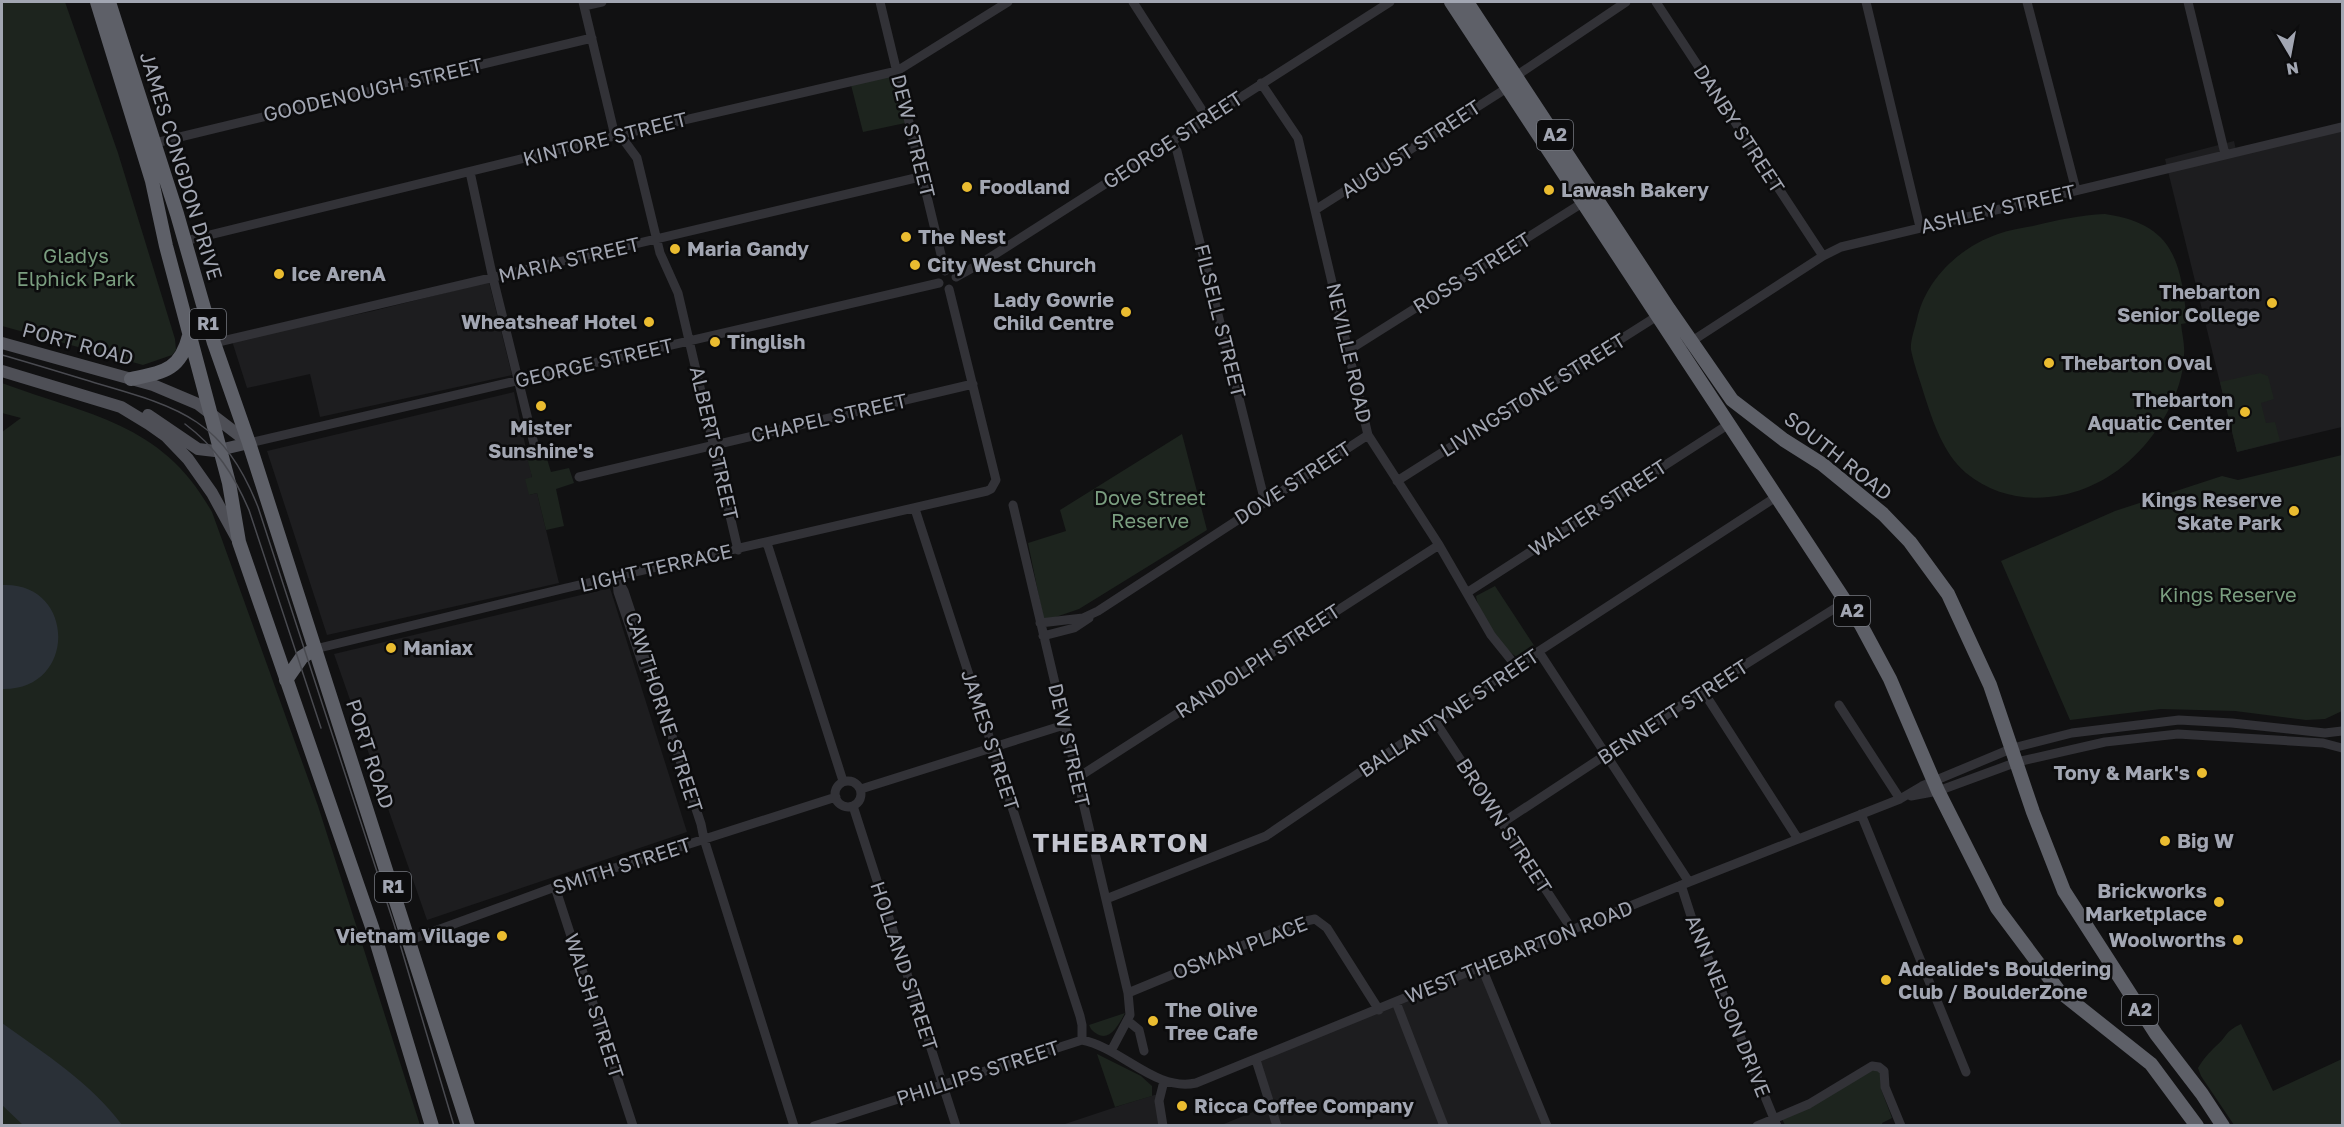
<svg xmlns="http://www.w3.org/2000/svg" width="2344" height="1127" font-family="'Golos Text',sans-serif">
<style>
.built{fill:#1d1d1f}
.green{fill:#1d241e}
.water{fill:#2a3037}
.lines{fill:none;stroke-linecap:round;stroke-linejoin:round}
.minor{stroke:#323237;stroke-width:9}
.major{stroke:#4e4f56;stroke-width:12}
.highway{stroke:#5e6068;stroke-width:14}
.tram{stroke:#494a50;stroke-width:1.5}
.poi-dot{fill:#eabc30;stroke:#0c0c0d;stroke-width:2}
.labels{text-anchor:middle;stroke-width:5;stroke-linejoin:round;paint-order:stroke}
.shield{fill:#0c0c0d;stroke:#757880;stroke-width:1.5}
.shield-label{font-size:18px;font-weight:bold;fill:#a2a6b2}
.street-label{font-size:20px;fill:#a2a6b2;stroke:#0c0c0d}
.poi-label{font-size:20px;font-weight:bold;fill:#a2a6b2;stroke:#0c0c0d;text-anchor:start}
.park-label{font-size:20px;fill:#7a9d7f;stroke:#0c0c0d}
.district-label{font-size:26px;font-weight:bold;letter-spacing:1.5px;fill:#c3c5cf;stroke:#0c0c0d}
</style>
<rect width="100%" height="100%" fill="#111112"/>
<!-- built -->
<path class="built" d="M2342 127V427L2237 452 2165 159 2234 141 2236 150Z
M489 282 512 375 320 417 310 374 247 388 232 341 373 311Z
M514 392 532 477 529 495 537 493 559 583 327 635 267 451Z
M610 588 687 832 427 920 334 654Z
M1482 968 1547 1126H1219L1270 1105 1256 1060Z
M1161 1093 1164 1125 1059 1126 1125 1104Z"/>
<!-- green -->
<path class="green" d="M2 2H65L118 153 175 339 176 350 172 355 143 365 2 326Z
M897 71 910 122 863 132 850 81Z
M2105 214C2174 224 2181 261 2187 323L2181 324C2182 334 2185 345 2184 355 2183 394 2157 437 2128 462 2084 501 2015 513 1966 473 1943 453 1933 422 1924 394 1920 380 1914 365 1911 350 1910 341 1915 328 1917 319 1926 279 1960 247 1998 234 2009 230 2022 228 2033 226 2058 220 2080 215 2105 214Z
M2260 373 2268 376 2274 399 2261 403 2266 423 2275 422 2280 441 2237 452 2220 382Z
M2 383C89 416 162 422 212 512L318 806 420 1125H2V432L21 418 2 413Z
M1182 434 1207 530 1079 609 1044 621 1028 543 1066 531 1060 510Z
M544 449 551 472 569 468 574 483 556 489 564 526 546 530 537 493 529 495 525 479 532 477 526 454Z
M2342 455V711L2325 719 2306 720 2235 711 2161 709 2070 720 2001 561 2115 511 2222 476 2238 480Z
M1495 586 1535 647 1518 658C1502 648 1478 614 1476 596Z
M1125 1013C1117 1028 1107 1046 1091 1029L1089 1025Z
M2241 1024 2273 1091 2342 1059V1125H2234L2201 1076 2198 1068C2204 1058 2208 1054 2216 1046 2228 1036 2224 1032 2241 1024Z
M1097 1054 1141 1076 1152 1086V1096L1115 1107Z
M1872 1070 1880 1071 1881 1089 1892 1118 1882 1123 1883 1126 1785 1125 1782 1119Z"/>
<!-- water -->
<path class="water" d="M2 585C76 581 78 691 2 689Z
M2 1023C45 1054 90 1082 122 1125H23L2 1105Z"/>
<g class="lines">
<!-- minor -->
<path class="minor" d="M583 2 615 136
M880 2 945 271
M1133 2 1207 118
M1656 2 1823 256
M1866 2 1920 227
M2027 2 2076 190
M2188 2 2225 154
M584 6 602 2
M1261 83 1298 138 1368 435 1439 545 1491 635 1516 666
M620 135 637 158 660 253 678 293 738 550
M1171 141 1177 151 1265 502
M155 143 592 38
M470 172 492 274 536 452
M1315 210 1507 88 1516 76 1626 2
M185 241 615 136 897 71 1008 2
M956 277 983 262 1390 2
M214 343 924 176
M1689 343 1823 256 1841 247 2342 127
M1349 350 1587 200
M249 443 939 283
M579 477 973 384
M1397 481 1662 313
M1013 505 1128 993 1130 1015 1111 1051
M915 509 1080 1016 1082 1025V1040
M767 543 843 781
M616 577 624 591 701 824 704 839 794 1126
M617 582 618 592 644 669
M1468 592 1729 424
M1040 623 1083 618 1098 611 1368 435
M1043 636 1074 628 1089 618
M315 649 566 588 987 491 991 489 996 480 949 289
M1539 652 1689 882
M1703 691 1798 839
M1839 705 1900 799
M1435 721 1573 931
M1077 778 1439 545
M835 794a13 13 0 1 1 26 0a13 13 0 1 1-26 0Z
M861 789 1064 725
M1911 796 1938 791 2017 762 2105 742 2178 734 2323 743 2342 748
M853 806 956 1126
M1861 814 1966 1072
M1502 823 1703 691 1845 602
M1681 885 1692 919 1777 1126
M555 887 633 1126
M1106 899 1266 836 1516 666 1776 497
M410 940 555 887 836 797
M1482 968 1547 1126
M1128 993 1297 923 1315 919 1327 928 1379 1010
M1396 1002 1444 1126
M1128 1021 1139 1030 1144 1051
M1256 1060 1277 1126
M814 1126 1082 1040C1122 1048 1155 1092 1196 1083L1689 882 1900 799 1922 786 2013 748 2072 733 2179 720 2232 723 2325 733 2342 731
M1163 1126 1159 1101 1164 1081
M1757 1126 1809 1104 1872 1066 1879 1067 1884 1071 1885 1087 1901 1126"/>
<!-- major -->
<path class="major" d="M2 343 153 385 198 404 249 443
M2 371 121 407 149 424 166 436 188 459 212 493 236 537
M148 415 198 449 215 451 249 443"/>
<!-- highway -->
<path class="highway" d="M97 2 152 181 166 246 229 483 239 542 372 927 432 1126
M109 2 177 214 214 343 249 443 468 1126
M1451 2 1861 625 1890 679 1938 791 1997 908 2059 991 2151 1064 2197 1126
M1467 2 1669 309 1732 400 1784 440 1822 464 1883 514 1910 542 1948 594 1990 685 2033 812 2064 891 2156 1034 2202 1094 2223 1126
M131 379C163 372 180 371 189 336
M286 680 302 657 315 649"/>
<!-- tram -->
<path class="tram" d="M2 355C34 364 66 374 99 384 182 408 224 421 258 507L394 924 454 1126
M185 424C216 447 234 475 249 510L321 728"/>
</g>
<!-- markers -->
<g class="poi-dot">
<circle cx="967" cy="187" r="6"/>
<circle cx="1549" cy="190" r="6"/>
<circle cx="906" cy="237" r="6"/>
<circle cx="675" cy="249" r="6"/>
<circle cx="915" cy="265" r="6"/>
<circle cx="279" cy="274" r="6"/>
<circle cx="2272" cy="303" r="6"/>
<circle cx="1126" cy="312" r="6"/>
<circle cx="649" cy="322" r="6"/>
<circle cx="715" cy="342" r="6"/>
<circle cx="2049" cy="363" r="6"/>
<circle cx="541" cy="406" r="6"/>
<circle cx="2245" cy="412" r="6"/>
<circle cx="2294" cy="511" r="6"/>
<circle cx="391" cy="648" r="6"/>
<circle cx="2202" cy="773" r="6"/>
<circle cx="2165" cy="841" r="6"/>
<circle cx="2219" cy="902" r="6"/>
<circle cx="502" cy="936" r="6"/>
<circle cx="2238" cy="940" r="6"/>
<circle cx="1886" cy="980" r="6"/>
<circle cx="1153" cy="1021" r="6"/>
<circle cx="1182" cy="1106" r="6"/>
</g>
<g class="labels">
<!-- shield labels -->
<g class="shield">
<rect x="1537" y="120" width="36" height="30" rx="4.5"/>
<rect x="190" y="309" width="36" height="30" rx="4.5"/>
<rect x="1834" y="596" width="36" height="30" rx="4.5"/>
<rect x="375" y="872" width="36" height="30" rx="4.5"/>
<rect x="2122" y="995" width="36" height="30" rx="4.5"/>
</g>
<g class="shield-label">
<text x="1555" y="141">A2</text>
<text x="208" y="330">R1</text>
<text x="1852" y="617">A2</text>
<text x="393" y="893">R1</text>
<text x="2140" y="1016">A2</text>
</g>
<!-- street labels -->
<g class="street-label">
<text transform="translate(373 90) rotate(-13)" y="7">GOODENOUGH STREET</text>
<text transform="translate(1739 129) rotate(57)" y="7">DANBY STREET</text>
<text transform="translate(913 136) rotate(76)" y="7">DEW STREET</text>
<text transform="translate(605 139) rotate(-14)" y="7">KINTORE STREET</text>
<text transform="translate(1173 140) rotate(-33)" y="7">GEORGE STREET</text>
<text transform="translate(1411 149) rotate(-33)" y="7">AUGUST STREET</text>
<text transform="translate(181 166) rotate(73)" y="7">JAMES CONGDON DRIVE</text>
<text transform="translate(1998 209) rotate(-13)" y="7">ASHLEY STREET</text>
<text transform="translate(569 260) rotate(-13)" y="7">MARIA STREET</text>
<text transform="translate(1472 273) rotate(-32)" y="7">ROSS STREET</text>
<text transform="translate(1220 321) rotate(76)" y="7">FILSELL STREET</text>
<text transform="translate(78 344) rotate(15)" y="7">PORT ROAD</text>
<text transform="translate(1349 353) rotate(77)" y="7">NEVILLE ROAD</text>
<text transform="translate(594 363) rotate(-13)" y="7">GEORGE STREET</text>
<text transform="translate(1533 395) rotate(-32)" y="7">LIVINGSTONE STREET</text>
<text transform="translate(829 418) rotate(-13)" y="7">CHAPEL STREET</text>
<text transform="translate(714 443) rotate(77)" y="7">ALBERT STREET</text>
<text transform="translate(1838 456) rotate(38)" y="7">SOUTH ROAD</text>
<text transform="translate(1293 483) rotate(-33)" y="7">DOVE STREET</text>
<text transform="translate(1598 508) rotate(-33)" y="7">WALTER STREET</text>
<text transform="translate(656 568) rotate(-13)" y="7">LIGHT TERRACE</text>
<text transform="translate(1258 661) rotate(-33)" y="7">RANDOLPH STREET</text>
<text transform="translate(664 712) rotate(72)" y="7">CAWTHORNE STREET</text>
<text transform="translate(1673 712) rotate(-33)" y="7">BENNETT STREET</text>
<text transform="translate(1449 713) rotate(-34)" y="7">BALLANTYNE STREET</text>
<text transform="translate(990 740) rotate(72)" y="7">JAMES STREET</text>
<text transform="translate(1069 745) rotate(77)" y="7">DEW STREET</text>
<text transform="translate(370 754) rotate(72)" y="7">PORT ROAD</text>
<text transform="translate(1504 826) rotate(57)" y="7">BROWN STREET</text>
<text transform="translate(622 866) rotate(-18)" y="7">SMITH STREET</text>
<text transform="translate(1240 948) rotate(-21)" y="7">OSMAN PLACE</text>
<text transform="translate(1519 952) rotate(-22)" y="7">WEST THEBARTON ROAD</text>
<text transform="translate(904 966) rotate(72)" y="7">HOLLAND STREET</text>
<text transform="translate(594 1006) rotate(72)" y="7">WALSH STREET</text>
<text transform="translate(1728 1006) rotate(68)" y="7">ANN NELSON DRIVE</text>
<text transform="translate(978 1073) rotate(-18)" y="7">PHILLIPS STREET</text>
</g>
<!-- poi labels -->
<g class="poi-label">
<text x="979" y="194">Foodland</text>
<text x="1561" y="197">Lawash Bakery</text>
<text x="918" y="244">The Nest</text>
<text x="687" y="256">Maria Gandy</text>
<text x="927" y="272">City West Church</text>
<text x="291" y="281">Ice ArenA</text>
<text x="2260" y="299" text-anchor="end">Thebarton<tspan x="2260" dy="23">Senior College</tspan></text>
<text x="1114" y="307" text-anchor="end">Lady Gowrie<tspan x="1114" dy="23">Child Centre</tspan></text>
<text x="637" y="329" text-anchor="end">Wheatsheaf Hotel</text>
<text x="727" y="349">Tinglish</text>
<text x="2061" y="370">Thebarton Oval</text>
<text x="2233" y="407" text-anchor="end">Thebarton<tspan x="2233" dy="23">Aquatic Center</tspan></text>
<text x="541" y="435" text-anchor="middle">Mister<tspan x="541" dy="23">Sunshine's</tspan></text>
<text x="2282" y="507" text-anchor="end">Kings Reserve<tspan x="2282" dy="23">Skate Park</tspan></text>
<text x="403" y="655">Maniax</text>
<text x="2190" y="780" text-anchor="end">Tony &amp; Mark's</text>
<text x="2177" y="848">Big W</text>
<text x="2207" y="898" text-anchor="end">Brickworks<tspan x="2207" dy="23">Marketplace</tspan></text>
<text x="490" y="943" text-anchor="end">Vietnam Village</text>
<text x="2226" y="947" text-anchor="end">Woolworths</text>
<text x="1898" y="976">Adealide's Bouldering<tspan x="1898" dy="23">Club / BoulderZone</tspan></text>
<text x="1165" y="1017">The Olive<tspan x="1165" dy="23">Tree Cafe</tspan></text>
<text x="1194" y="1113">Ricca Coffee Company</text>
</g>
<!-- park labels -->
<g class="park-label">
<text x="76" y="263">Gladys<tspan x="76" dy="23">Elphick Park</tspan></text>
<text x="1150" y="505">Dove Street<tspan x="1150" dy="23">Reserve</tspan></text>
<text x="2228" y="602">Kings Reserve</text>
</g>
<!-- district labels -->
<g class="district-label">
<text x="1121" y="852">THEBARTON</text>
</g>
</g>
<!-- border -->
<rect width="2344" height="1127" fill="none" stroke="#a2a6b2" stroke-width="6"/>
<!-- north arrow -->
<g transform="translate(2290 54) rotate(170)" stroke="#0c0c0d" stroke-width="4.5" paint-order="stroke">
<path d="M0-4.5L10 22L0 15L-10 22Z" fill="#a2a6b2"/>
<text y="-9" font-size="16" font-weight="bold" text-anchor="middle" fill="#a2a6b2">N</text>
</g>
</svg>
